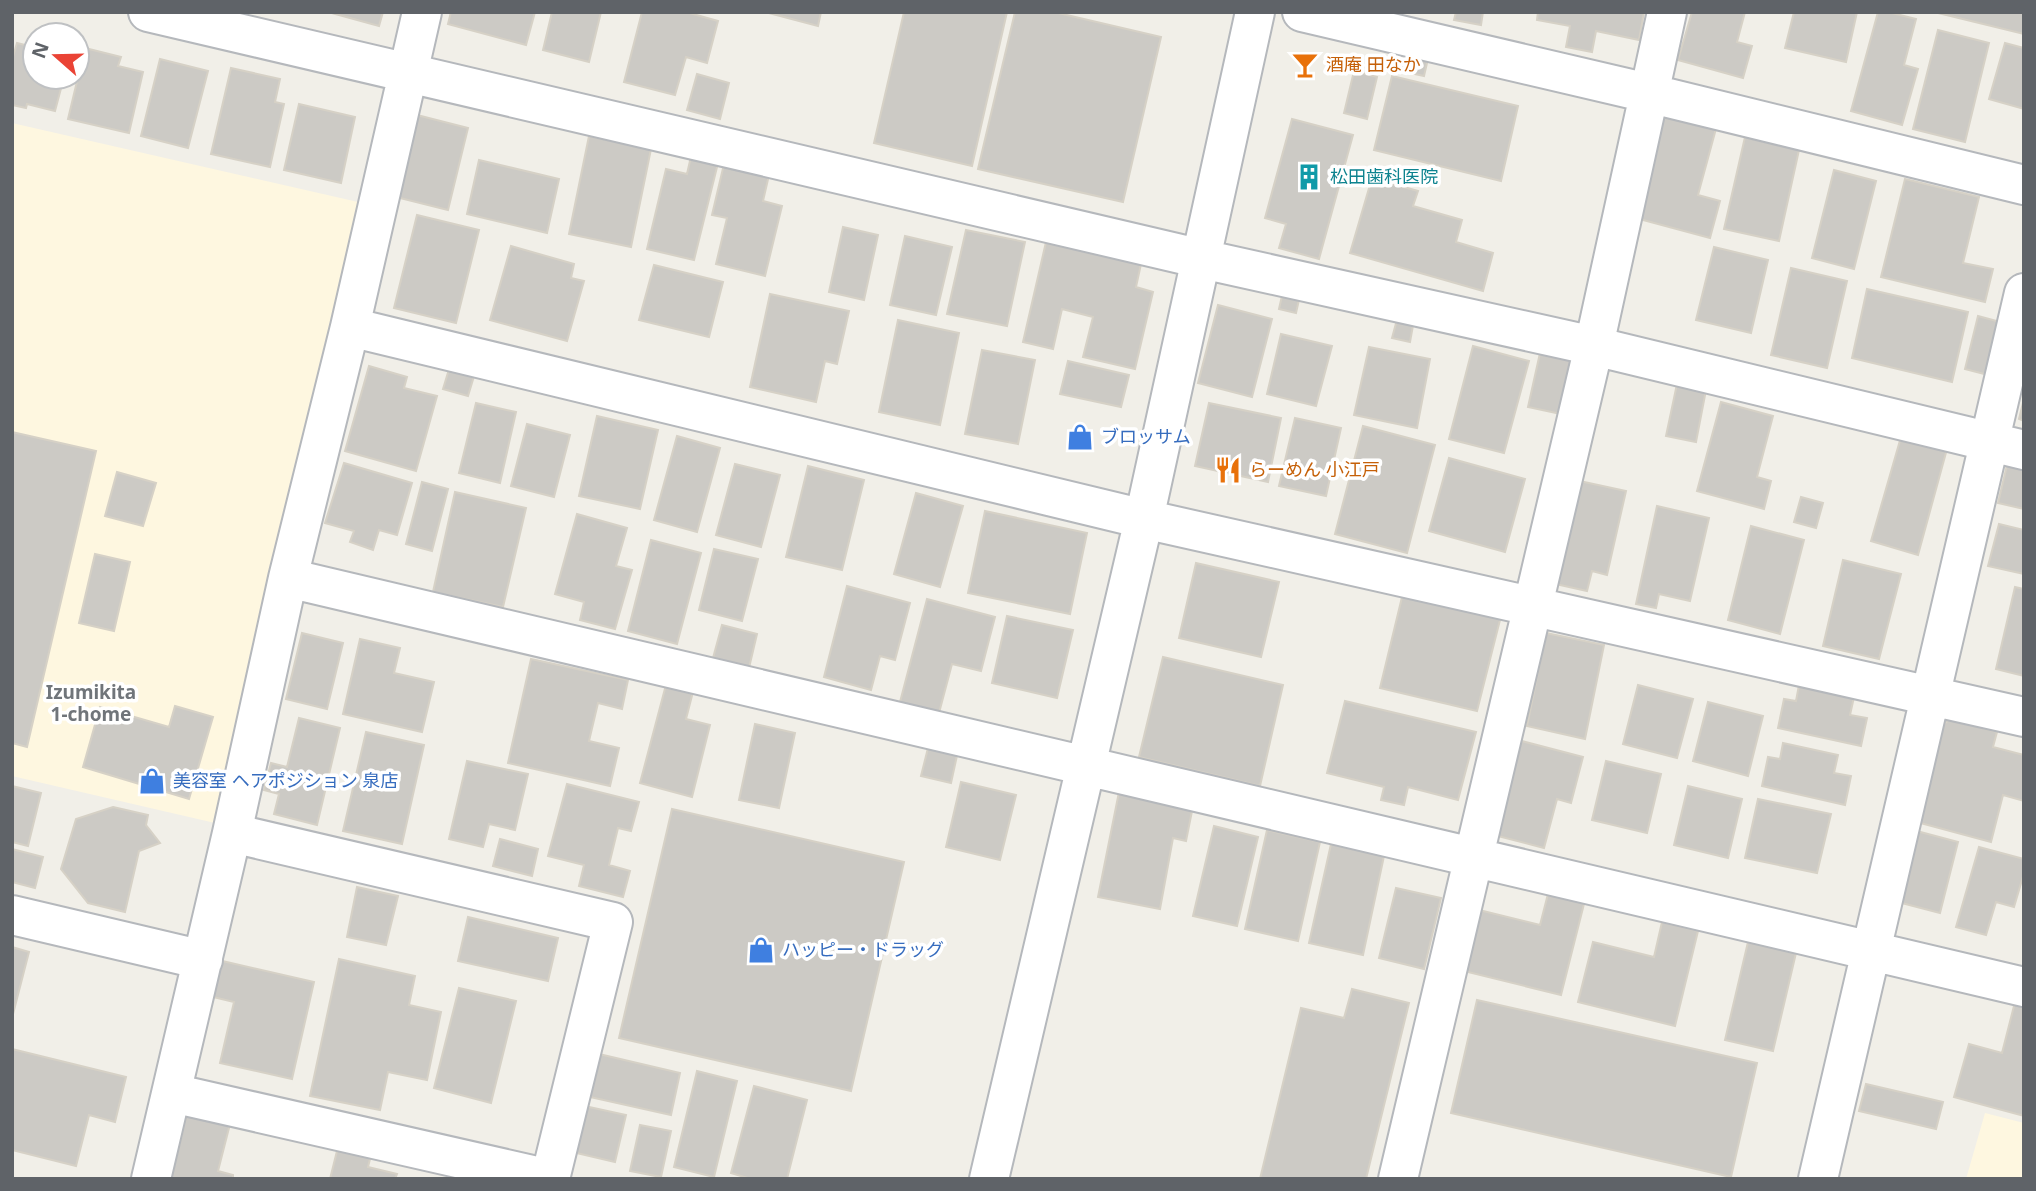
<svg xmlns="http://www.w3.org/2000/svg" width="2036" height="1191" font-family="'Noto Sans','Noto Sans JP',sans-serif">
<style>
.commercial{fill:#fef7e0}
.building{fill:#cccac5;stroke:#d6d1c6;stroke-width:2}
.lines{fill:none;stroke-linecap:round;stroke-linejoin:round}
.minor-casing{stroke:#b5b8bc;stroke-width:42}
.minor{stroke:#fff;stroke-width:38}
.labels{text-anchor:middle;stroke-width:7;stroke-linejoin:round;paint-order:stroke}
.food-label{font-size:18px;fill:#c56008;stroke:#fff;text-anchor:start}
.culture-label{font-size:18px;fill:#0d838f;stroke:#fff;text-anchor:start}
.shop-label{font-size:18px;fill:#366cbe;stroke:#fff;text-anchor:start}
.neighbourhood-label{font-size:19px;font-weight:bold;fill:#70757a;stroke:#fff}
</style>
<rect width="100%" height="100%" fill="#f1efe8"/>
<!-- commercial -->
<path class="commercial" d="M12 123 358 202 215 823 12 776Z
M1985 1113 2024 1123V1179H1966Z"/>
<!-- building -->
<path class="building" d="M328 12H383L379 26Z
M451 12H535L526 45 448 24Z
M552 12H601L589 62 543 50Z
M642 12H686L718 21 707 63 686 57 675 95 624 82Z
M765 12H821L818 26Z
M904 12H1007L972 166 874 143Z
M1015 12H1054L1161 37 1123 202 978 169Z
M1456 12H1483L1481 25 1454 20Z
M1538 12H1644L1639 40 1596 31 1592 52 1566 47 1570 26 1537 20Z
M1692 12H1745L1737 42 1752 46 1743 78 1678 60Z
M1794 12H1857L1846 62 1785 48Z
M1878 12H1888L1916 19 1904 65 1918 69 1902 125 1851 111Z
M1934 12H2024V34Z
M1938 30 1989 43 1965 142 1913 129Z
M33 33 39 35H35V77H64L55 111 27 104 26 108 12 105V60L17 43 29 46Z
M2005 43 2024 48V109L1989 99Z
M1407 45 1430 50 1424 76 1401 71Z
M85 48 121 57 118 66 143 72 129 133 68 119Z
M160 59 208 71 188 148 141 136Z
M231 68 280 79 275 102 284 104 270 167 211 154Z
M1354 71 1377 77 1367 119 1344 113Z
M697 74 729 83 720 119 687 110Z
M1392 76 1518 106 1501 181 1374 150Z
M299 104 355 117 341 183 284 170Z
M1660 110 1717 125 1698 195 1720 201 1710 238 1632 217Z
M417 115 468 128 448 210 396 197Z
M1292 119 1353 135 1319 259 1279 248 1286 224 1265 218Z
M589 136 651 149 631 247 569 234Z
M1745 137 1799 150 1779 241 1724 229Z
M692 152 719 159 694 260 647 249 666 169 687 174Z
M479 160 559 179 547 233 467 214Z
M724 164 769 175 763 201 782 206 765 276 716 264 727 218 712 215Z
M1834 170 1876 181 1854 269 1812 258Z
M1372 178 1418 191 1413 206 1462 220 1456 242 1493 253 1483 291 1350 253Z
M1905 179 1979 197 1963 263 1993 269 1985 302 1881 277Z
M417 215 479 230 456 323 394 308Z
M843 227 878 235 864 300 829 292Z
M966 230 1025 242 1007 326 947 314Z
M905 236 952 247 936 315 890 305Z
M1046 242 1141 264 1136 287 1153 292 1135 369 1083 357 1093 317 1062 309 1053 349 1023 342Z
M511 246 574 264 571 278 584 281 567 341 490 320Z
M1714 247 1768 260 1751 333 1696 320Z
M654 265 723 282 709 337 639 320Z
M1791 268 1847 281 1827 368 1771 355Z
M1284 287 1301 291 1296 313 1279 309Z
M1867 289 1968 312 1952 382 1852 358Z
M770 294 849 311 837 364 825 361 816 402 750 387Z
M1218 305 1272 319 1252 397 1198 383Z
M1398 316 1414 320 1410 342 1392 338Z
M1978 316 2004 323 1992 376 1965 369Z
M898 320 959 333 940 425 879 412Z
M1281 334 1332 346 1316 406 1267 394Z
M1473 346 1529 361 1504 453 1449 439Z
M1369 347 1430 359 1417 428 1354 415Z
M982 350 1035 360 1018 444 965 434Z
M1540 353 1573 360 1561 414 1528 407Z
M1068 361 1129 375 1121 407 1060 394Z
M369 366 407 377 404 388 437 396 416 471 345 451Z
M450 366 475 373 468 396 443 389Z
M1677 384 1706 390 1696 442 1666 436Z
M2024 399V421L2019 419Z
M1721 402 1773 416 1757 477 1771 481 1764 509 1697 491Z
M476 403 516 412 500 483 459 473Z
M1209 403 1281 418 1268 482 1195 466Z
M597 416 658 430 640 509 579 496Z
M1295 418 1341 428 1326 496 1279 486Z
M527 424 570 435 554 497 511 486Z
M1363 426 1435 445 1407 553 1335 534Z
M12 432 96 451 27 747 12 743Z
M677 436 720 448 697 532 654 520Z
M1901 437 1947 449 1918 555 1871 541Z
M1449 458 1525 479 1505 552 1429 531Z
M2008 461 2024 465V509L1998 503Z
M344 463 412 483 397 535 379 530 373 550 350 542 354 531 325 523Z
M735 464 780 475 761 547 716 535Z
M808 466 864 480 842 570 786 557Z
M117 472 156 483 143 526 105 516Z
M1575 480 1626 491 1607 575 1592 571 1587 591 1551 583Z
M422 482 448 489 432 551 406 544Z
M455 492 526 508 503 607 433 592Z
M916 493 963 506 940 587 894 574Z
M1801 497 1823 503 1816 528 1794 522Z
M1657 506 1709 518 1690 601 1659 594 1656 608 1636 604Z
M985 511 1087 533 1070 614 968 593Z
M577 514 627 528 616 566 632 570 615 629 580 620 584 602 555 594Z
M1999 524 2024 530V574L1988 566Z
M1751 526 1804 540 1780 634 1728 620Z
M651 540 701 553 677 644 628 631Z
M714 549 758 559 742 621 699 610Z
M95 554 130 562 114 631 79 623Z
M1843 560 1901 574 1879 659 1823 646Z
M1196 563 1279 582 1261 657 1179 638Z
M847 586 910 603 895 660 880 656 871 690 824 677Z
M2015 587 2024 589V676L1996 669Z
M1403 593 1501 616 1477 711 1380 688Z
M927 599 995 617 981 671 952 664 939 713 900 702Z
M1007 616 1073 630 1057 698 992 683Z
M722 625 757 634 749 668 713 658Z
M302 633 343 643 327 709 286 699Z
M1546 633 1604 645 1585 739 1527 726Z
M360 639 400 648 394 673 434 682 422 732 343 714Z
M1163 657 1283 685 1260 786 1139 757Z
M531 659 628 680 622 709 598 703 589 741 619 748 610 786 508 763Z
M667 681 694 688 686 719 710 725 692 797 640 783Z
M1638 685 1693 699 1677 758 1623 744Z
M1799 685 1854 697 1850 715 1867 718 1861 746 1778 728 1784 699 1796 701Z
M1345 701 1476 732 1458 800 1408 787 1404 805 1381 800 1384 787 1327 773Z
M1708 702 1763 716 1748 776 1693 761Z
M175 706 213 717 189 799 83 767 100 707 169 727Z
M299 718 340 728 317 825 274 814 279 794 264 790 271 763 287 767Z
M1950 719 1997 732 1993 747 2024 755V801L2003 795 1991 842 1913 821 1937 730Z
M755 724 795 733 779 808 739 800Z
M366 732 424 745 402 844 343 831Z
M1514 739 1583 757 1571 803 1557 799 1544 848 1490 834Z
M1783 743 1838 755 1834 773 1851 776 1845 805 1762 786 1768 757 1780 759Z
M929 744 958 751 951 783 921 776Z
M467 761 528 774 515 830 489 824 483 847 449 839Z
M1606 761 1661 774 1647 833 1592 820Z
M961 782 1016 795 1000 860 946 847Z
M567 784 639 802 631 831 618 828 609 865 630 871 623 897 579 886 584 865 548 856Z
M12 786 41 793 28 846 12 842Z
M1688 786 1742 799 1728 858 1674 845Z
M1119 792 1193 806 1186 841 1173 838 1160 909 1098 897Z
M1758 799 1831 814 1817 873 1745 858Z
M113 807 148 815 146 825 160 843 139 851 125 912 88 903 61 869 76 819Z
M672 809 904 862 851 1091 619 1038Z
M1214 826 1258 837 1237 926 1193 916Z
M1267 830 1320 842 1298 941 1245 929Z
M1913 830 1958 842 1940 913 1894 901Z
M500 839 538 849 532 876 493 866Z
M1331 844 1384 856 1363 955 1309 943Z
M1979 847 2024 859V873L2014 907 1996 902 1986 935 1956 927Z
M12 849 43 857 35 888 12 882Z
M357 887 398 896 386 945 347 937Z
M1396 888 1441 898 1424 969 1379 958Z
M1549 890 1585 900 1561 995 1464 971 1479 910 1540 925Z
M468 917 558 938 548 981 458 961Z
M1662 922 1698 931 1675 1026 1578 1002 1593 942 1654 957Z
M1748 942 1796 953 1773 1051 1725 1040Z
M12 947 29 952 12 1018Z
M339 959 415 976 409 1005 441 1012 427 1080 388 1072 380 1110 310 1096Z
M218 960 314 982 292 1079 220 1063 234 1002 209 996Z
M459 988 516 1001 491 1103 434 1088Z
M1352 989 1409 1003 1366 1179H1260L1301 1008 1344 1018Z
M2016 998 2024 1000V1116L1954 1097 1969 1044 2002 1053Z
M1477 1000 1757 1063 1731 1177 1451 1113Z
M12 1049 126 1077 115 1122 89 1115 76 1166 12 1150Z
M599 1054 680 1073 671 1115 590 1097Z
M697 1071 737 1081 714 1177 674 1167Z
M1866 1084 1943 1102 1936 1129 1859 1111Z
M754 1086 807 1100 787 1179H751L731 1173Z
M580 1105 626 1115 615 1162 568 1151Z
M187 1114 230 1124 218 1171 233 1175V1179H171Z
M640 1125 671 1131 661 1177 630 1171Z
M339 1143 372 1151 368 1167 397 1174 395 1179H330Z"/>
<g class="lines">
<!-- minor casing -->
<g class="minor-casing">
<path id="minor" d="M148 12 1202 259 1594 346 2024 450
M1302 12 1648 93 2024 185
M350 327 1144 519 2024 717
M288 578 2024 987
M232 833 613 922 550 1179
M12 915 203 960
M172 1093 550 1179
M151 1179 232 833 288 578 350 327 422 12
M989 1179 1144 519 1255 12
M1398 1179 1594 346 1667 12
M1818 1179 2024 293"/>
</g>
<!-- minor -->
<use href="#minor" class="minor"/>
</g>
<!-- icons -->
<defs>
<g id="bar-bare" transform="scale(2.1)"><path d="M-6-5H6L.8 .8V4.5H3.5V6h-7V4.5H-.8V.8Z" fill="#e8710a" stroke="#fff" stroke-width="2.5" paint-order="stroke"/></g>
<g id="building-bare" transform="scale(2.1)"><path d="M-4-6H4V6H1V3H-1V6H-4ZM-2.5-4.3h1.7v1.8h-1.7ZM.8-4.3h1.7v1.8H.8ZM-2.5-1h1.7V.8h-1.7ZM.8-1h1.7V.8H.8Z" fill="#0f9aa8" stroke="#fff" stroke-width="2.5" paint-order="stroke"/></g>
<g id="shop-bare" transform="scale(2.1)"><path d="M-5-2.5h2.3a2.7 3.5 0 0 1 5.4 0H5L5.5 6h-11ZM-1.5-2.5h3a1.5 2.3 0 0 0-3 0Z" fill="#3f7fe0" stroke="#fff" stroke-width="2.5" paint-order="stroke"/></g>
<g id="restaurant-bare" transform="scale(2.1)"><path d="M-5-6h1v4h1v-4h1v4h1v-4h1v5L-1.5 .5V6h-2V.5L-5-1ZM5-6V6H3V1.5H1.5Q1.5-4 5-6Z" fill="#e8710a" stroke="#fff" stroke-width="2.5" paint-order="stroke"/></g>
</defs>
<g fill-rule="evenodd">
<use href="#bar-bare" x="1305" y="65"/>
<use href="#building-bare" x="1309" y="177"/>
<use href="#shop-bare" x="1080" y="437"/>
<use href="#restaurant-bare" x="1228" y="470"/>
<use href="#shop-bare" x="152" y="781"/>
<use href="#shop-bare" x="761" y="950"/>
</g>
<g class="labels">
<!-- food labels -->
<g class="food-label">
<text x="1326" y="71">酒庵 田なか</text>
<text x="1249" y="476">らーめん 小江戸</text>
</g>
<!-- culture labels -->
<g class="culture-label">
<text x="1330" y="183">松田歯科医院</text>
</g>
<!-- shop labels -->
<g class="shop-label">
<text x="1101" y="443">ブロッサム</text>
<text x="173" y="787">美容室 ヘアポジション 泉店</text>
<text x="782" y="956">ハッピー・ドラッグ</text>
</g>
<!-- neighbourhood labels -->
<g class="neighbourhood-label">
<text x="91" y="699">Izumikita<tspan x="91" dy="22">1-chome</tspan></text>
</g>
</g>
<!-- border -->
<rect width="2036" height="1191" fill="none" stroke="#5f6368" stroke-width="28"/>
<!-- north arrow -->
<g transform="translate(56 56) rotate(290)"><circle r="33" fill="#ffffff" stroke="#bfc1c3" stroke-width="2"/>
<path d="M0-5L12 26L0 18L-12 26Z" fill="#ea4335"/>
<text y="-10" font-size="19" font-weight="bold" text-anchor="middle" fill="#5f6368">N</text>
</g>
</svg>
